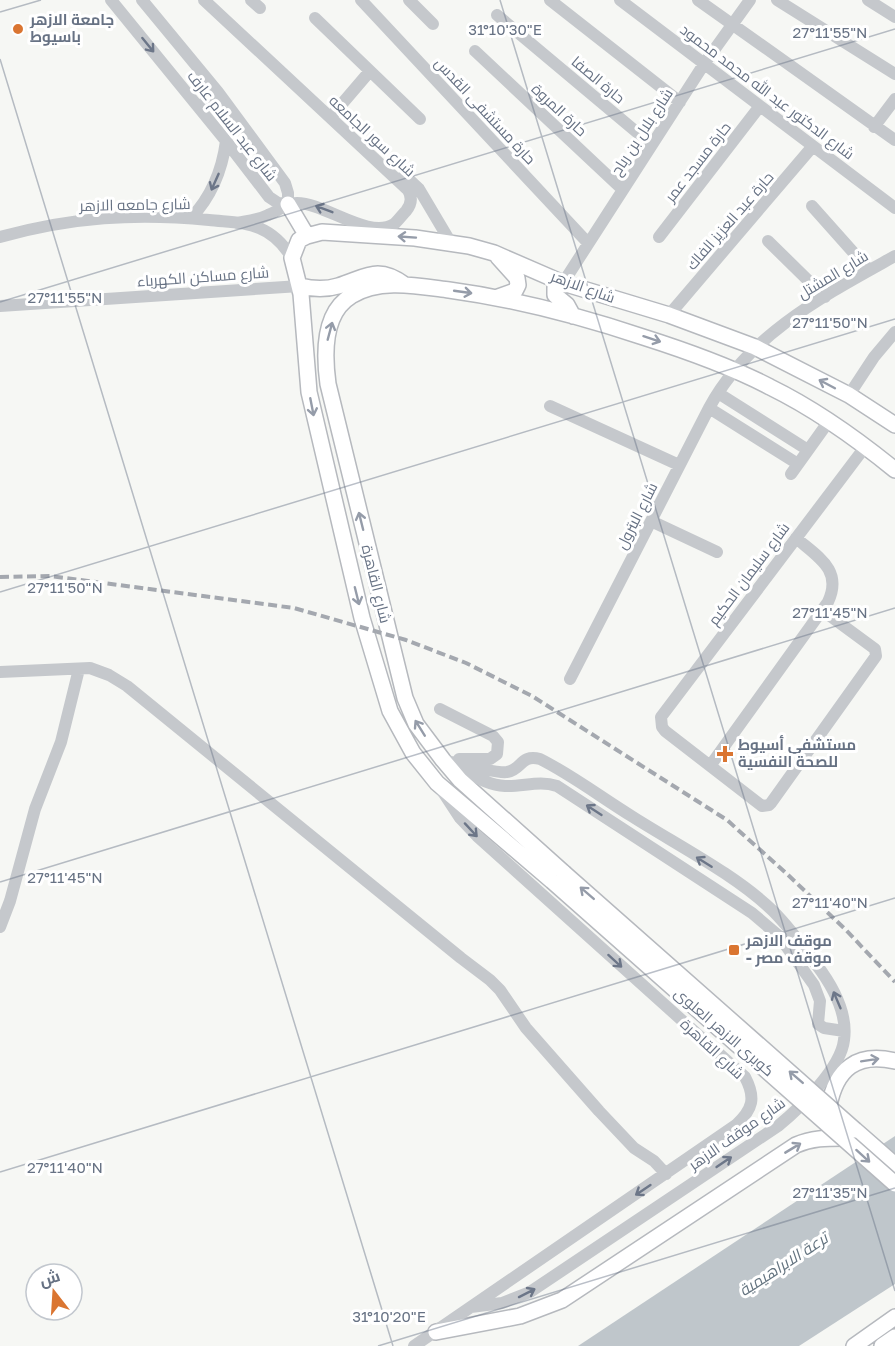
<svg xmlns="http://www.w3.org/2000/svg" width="895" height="1346" font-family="'Golos Text',Cairo,sans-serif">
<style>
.water{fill:#bfc6cb}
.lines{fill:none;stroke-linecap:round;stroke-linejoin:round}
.major-casing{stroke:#b6b9be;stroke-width:18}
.minor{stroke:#c5c8cc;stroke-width:12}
.major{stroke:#fff;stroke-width:15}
.rail{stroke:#a4a8af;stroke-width:4;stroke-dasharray:9 4.5;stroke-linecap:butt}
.major-bridge-casing{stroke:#b6b9be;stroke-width:18;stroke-linecap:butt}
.major-bridge{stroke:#fff;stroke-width:15}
.oneway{stroke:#6c7688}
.oneway2{stroke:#959ca9}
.ticks{fill:none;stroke:#677284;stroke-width:1.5;stroke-opacity:0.45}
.poi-dot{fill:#da7531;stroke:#fff;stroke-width:2}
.labels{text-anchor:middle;stroke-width:6;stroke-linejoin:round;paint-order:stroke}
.poi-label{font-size:15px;font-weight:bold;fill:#677284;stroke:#fff;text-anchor:start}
.street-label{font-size:15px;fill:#677284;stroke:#fff}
.water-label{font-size:16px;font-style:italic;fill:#63737f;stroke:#fff}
.ticks-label{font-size:15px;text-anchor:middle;fill:#677284;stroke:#fff;stroke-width:6;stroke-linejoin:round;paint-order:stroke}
</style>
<rect width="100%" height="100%" fill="#f6f7f4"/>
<!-- water -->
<path class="water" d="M895 1136V1284L799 1346H578Z"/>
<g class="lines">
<!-- major casing -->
<g class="major-casing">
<path id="major" d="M288 204 307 236
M563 283 555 288V295L567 305 573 316
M300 286C312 289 325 290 338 286 365 278 377 264 405 285
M498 297 515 291 518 285 517 278 498 257
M564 873 460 780 443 760 416 724 405 698 328 384C324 355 323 313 351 296 379 278 418 286 449 290 515 299 580 316 643 337 687 351 730 366 770 387 815 409 857 439 895 470
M552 881 437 783 413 753 390 711 362 618 309 392 301 294 292 258 299 240 307 236 322 232 415 238 469 246 494 253 563 283 669 315 755 347 849 395 895 425
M829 1106C836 1069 857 1052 895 1061
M855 1130 895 1165
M436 1332 520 1316 562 1300 796 1145C812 1138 826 1138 844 1138
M854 1346 895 1317
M882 1346 895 1337"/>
</g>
<!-- minor -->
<path class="minor" d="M111 0 226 141 269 197 278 203 288 204V193L285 183 218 92 142 0
M204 0 408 190C412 197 412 204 406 211 402 215 398 221 394 224 369 240 325 203 297 203 285 203 279 211 268 215 258 220 247 221 237 223
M251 0 260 8
M361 0 588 243
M409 0 433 24
M550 0 680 102
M620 0 895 208
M698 0 895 140
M777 0 895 74
M868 0 895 17
M497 15 652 145
M315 18 420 119
M475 51 623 190
M199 107 218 92
M335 112 370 71
M874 127 895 99
M404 175 419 189 451 243
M812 206 869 270
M191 218C212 196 222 171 226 141
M0 237C72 217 135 213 209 220 225 222 244 221 259 228 274 234 284 245 292 258
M659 237 760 106
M768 241 825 297
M563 283 704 64 750 0
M0 306 300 286
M669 315 813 146
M718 393 808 450
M849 395 874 357 895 332
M550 406 679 465
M709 408 798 464
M791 474 829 421
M651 521 717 552
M822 610 875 649 876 656 771 803 769 805 762 806 665 731 662 727 661 717 865 447
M0 672 90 668 109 675 127 686 461 958 490 980 500 990 526 1028 599 1111 634 1148 654 1161 666 1174
M570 679 709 408C749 334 825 295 895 256
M440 709 493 736 498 742 497 754 490 759H459
M443 760C455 763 499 774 507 772 522 770 520 754 540 759 572 775 602 798 633 817 677 845 736 875 773 911 789 927 803 946 816 964 832 985 848 1013 844 1040 841 1068 800 1108 778 1126L530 1292 502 1303 471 1307
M710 766 828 602C843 570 818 557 796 538
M457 767C473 775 487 785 505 786 523 787 539 780 557 786L752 913 779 936 814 985 820 1001 818 1024 824 1028 844 1031
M0 927 10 901 35 809 61 742 79 669
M414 1346 736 1125C753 1109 756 1098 745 1077L477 836 460 818 441 789"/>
<!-- major -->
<use href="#major" class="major"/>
<!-- rail -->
<path class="rail" d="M0 577 50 576 294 608 406 640 466 663 532 696 727 820 787 874 845 929 895 982"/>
<!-- major-bridge casing -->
<g class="major-bridge-casing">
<path id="major-bridge" d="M564 873 855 1130
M552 881 895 1184"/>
</g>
<!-- major-bridge -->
<use href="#major-bridge" class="major-bridge"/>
</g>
<!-- one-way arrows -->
<defs><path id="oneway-shaft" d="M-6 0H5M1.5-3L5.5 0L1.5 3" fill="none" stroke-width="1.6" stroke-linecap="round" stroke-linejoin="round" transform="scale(1.5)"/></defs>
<g class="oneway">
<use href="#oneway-shaft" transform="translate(148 45) rotate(51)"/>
<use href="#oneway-shaft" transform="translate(215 182) rotate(114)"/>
<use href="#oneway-shaft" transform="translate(324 209) rotate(-159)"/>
<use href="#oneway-shaft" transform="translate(594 810) rotate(-147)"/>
<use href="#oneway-shaft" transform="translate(471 830) rotate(47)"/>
<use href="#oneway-shaft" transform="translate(704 862) rotate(-148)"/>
<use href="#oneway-shaft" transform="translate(615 961) rotate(42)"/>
<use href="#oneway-shaft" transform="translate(837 1000) rotate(-113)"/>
<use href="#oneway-shaft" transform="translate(724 1162) rotate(-34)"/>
<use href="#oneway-shaft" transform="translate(643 1190) rotate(146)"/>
<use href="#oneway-shaft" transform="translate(527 1293) rotate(-27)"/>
</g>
<g class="oneway2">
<use href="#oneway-shaft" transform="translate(407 237) rotate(-176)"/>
<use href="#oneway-shaft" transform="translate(463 292) rotate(8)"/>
<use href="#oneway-shaft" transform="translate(330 331) rotate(-75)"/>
<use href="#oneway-shaft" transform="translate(652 339) rotate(18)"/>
<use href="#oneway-shaft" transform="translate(827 384) rotate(-152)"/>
<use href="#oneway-shaft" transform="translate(312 407) rotate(79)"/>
<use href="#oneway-shaft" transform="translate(361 521) rotate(-104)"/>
<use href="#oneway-shaft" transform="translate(357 596) rotate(76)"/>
<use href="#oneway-shaft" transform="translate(420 728) rotate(-122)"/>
<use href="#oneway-shaft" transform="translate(587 893) rotate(-139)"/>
<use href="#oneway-shaft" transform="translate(870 1060) rotate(-9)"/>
<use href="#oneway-shaft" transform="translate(796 1077) rotate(-139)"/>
<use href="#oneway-shaft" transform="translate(793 1148) rotate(-31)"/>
<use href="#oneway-shaft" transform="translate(863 1156) rotate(42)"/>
</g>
<!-- ticks -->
<path class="ticks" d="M500 0 895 1291M0 12 41 0M0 59 393 1346M0 302 895 29M0 592 895 319M0 882 895 608M0 1172 895 898M378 1346 895 1188"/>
<!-- markers -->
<g class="poi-dot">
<circle cx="18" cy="29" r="6"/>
<path d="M722 745h6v6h6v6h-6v6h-6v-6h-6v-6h6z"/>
<rect x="728" y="944" width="12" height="12" rx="3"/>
</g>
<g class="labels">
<!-- poi labels -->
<g class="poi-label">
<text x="30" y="25">جامعة الازهر<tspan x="30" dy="17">باسيوط</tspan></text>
<text x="738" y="750">مستشفى أسيوط<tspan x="738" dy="17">للصحة النفسية</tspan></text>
<text x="746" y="946">موقف الازهر<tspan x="746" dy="17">- موقف مصر</tspan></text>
</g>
<!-- street labels -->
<g class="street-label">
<text transform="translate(598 80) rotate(40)" y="5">حارة الصفا</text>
<text transform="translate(767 92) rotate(37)" y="5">شارع الدكتور عبد الله محمد محمود</text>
<text transform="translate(559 110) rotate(43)" y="5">حارة المروة</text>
<text transform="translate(485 111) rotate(47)" y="5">حارة مستشفى القدس</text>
<text transform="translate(232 126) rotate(52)" y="5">شارع عبد السلام عارف</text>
<text transform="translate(642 132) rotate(-57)" y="5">شارع بلال بن رباح</text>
<text transform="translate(372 136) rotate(43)" y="5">شارع سور الجامعه</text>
<text transform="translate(698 162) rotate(-52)" y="5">حارة مسجد عمر</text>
<text transform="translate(135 205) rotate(-1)" y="5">شارع جامعه الازهر</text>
<text transform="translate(730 221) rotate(-49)" y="5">حارة عبد العزيز الفاك</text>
<text transform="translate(833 275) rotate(-31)" y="5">شارع المشتل</text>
<text transform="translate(203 277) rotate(-4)" y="5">شارع مساكن الكهرباء</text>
<text transform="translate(583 287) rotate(20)" y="5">شارع الازهر</text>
<text transform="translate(637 516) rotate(-63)" y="5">شارع البترول</text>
<text transform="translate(749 574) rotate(-53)" y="5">شارع سليمان الحكيم</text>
<text transform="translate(376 584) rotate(76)" y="5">شارع القاهرة</text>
<text transform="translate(724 1032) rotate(41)" y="5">كوبرى الازهر العلوى</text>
<text transform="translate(712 1049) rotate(43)" y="5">شارع القاهرة</text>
<text transform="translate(737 1134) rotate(-35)" y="5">شارع موقف الازهر</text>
</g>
<!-- water labels -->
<g class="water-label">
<text transform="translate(783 1264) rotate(-33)" y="6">ترعة الابراهيمية</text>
</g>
</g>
<g class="ticks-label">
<text x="505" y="35">31°10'30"E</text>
<text x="830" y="38">27°11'55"N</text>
<text x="65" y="303">27°11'55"N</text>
<text x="830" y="328">27°11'50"N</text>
<text x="65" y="593">27°11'50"N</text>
<text x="830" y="618">27°11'45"N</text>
<text x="65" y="883">27°11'45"N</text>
<text x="830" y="908">27°11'40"N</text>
<text x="65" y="1173">27°11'40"N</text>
<text x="830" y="1198">27°11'35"N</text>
<text x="389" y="1322">31°10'20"E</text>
</g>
<!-- north arrow -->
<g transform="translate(54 1292) rotate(343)"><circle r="28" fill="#ffffff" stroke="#c2c7ce" stroke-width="1.5"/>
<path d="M0-4.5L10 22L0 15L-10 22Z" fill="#da7531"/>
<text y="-9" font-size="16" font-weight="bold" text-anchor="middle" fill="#677284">ش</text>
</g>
</svg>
